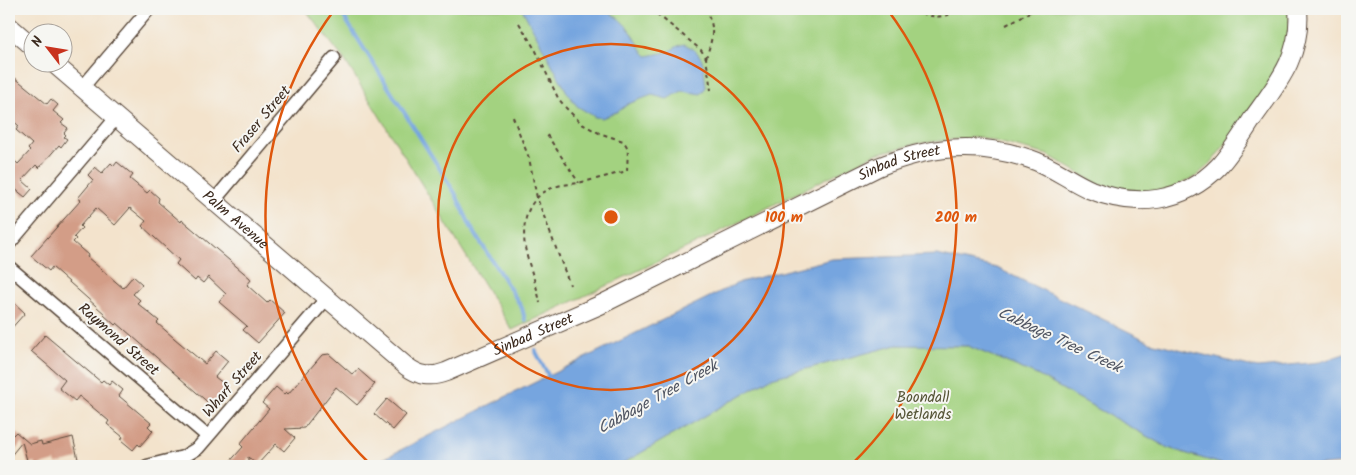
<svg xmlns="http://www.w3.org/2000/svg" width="1356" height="475" font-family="Kalam,sans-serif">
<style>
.green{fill:#a3d280;stroke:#6f7e4f}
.water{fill:#76a5df;stroke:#58687e}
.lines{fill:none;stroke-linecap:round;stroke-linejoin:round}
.stream{stroke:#76a5df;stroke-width:4}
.building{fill:#d39d87}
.street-casing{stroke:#574638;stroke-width:15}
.secondary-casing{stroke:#574638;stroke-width:20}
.path{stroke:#574638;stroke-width:2;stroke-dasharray:4 4;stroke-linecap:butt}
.street{stroke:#fff;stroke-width:12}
.secondary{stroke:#fff;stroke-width:18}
.ring{fill:none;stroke:#df570d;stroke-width:2.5}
.labels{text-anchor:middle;stroke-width:4;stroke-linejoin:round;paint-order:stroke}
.street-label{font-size:15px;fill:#3b2a1e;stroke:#f6f6f2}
.park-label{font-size:15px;fill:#555436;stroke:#f6f6f2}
.water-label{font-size:16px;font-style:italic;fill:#505562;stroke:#f6f6f2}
.centre{fill:#df570d;stroke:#f6f6f2;stroke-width:2.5}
.ring-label{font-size:15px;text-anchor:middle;font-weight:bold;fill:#df570d;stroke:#f6f6f2;stroke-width:4;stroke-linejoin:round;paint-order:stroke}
</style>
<rect width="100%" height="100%" fill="#f6f6f2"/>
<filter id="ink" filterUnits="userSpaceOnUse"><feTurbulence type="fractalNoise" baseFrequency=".02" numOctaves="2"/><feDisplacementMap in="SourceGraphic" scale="10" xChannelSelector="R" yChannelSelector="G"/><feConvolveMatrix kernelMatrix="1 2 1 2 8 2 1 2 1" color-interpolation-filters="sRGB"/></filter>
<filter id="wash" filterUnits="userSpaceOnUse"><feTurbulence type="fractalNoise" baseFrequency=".0096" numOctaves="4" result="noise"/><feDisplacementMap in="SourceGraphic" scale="20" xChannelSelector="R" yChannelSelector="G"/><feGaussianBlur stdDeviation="1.12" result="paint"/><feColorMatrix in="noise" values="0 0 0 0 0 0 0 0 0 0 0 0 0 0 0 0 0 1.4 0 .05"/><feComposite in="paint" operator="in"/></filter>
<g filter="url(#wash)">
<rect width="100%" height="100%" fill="#f3e3cc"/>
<!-- green -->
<path class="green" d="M305 9H1289L1290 28 1284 57 1274 80 1211 163 1195 177 1170 189 1146 196 1099 185 1048 155 979 137 920 143 875 154 695 244 512 330 346 62Z
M897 345 968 346 1037 375 1168 448 1228 466H618L771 378Z"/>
<!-- water -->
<path class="water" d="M522 9H601C613 13 624 22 632 33 637 41 640 49 647 56L668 52 678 46 684 44C706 54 703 65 706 87L701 94 682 91 667 99 652 95 628 104 619 111 602 118 595 117 577 106 568 94Z
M937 255 997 268 1150 342 1258 368 1320 362 1347 353V463L1313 466H1228L1168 448 1037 375 968 346 897 345 771 378 618 466H369L501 399 740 282 832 259Z"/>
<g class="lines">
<!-- stream -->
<path class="stream" d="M339 9 455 193 471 227 522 308 525 320
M535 350 550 379"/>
</g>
<g id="blocks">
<!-- building -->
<path class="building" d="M9 73 47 104 51 99 58 105 53 111 64 120 61 123 68 128 64 133 66 135 64 137 67 139 61 147 59 145 39 168 36 165 22 180 32 189 25 197 9 184V156L18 164 30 151 28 149 32 144 16 130 19 126 9 117V112L14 106 9 101Z
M117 162 133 175 130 179 147 193 150 190 159 198 158 202 181 222 182 220 250 278 251 280 247 285 267 303 270 300 285 313 258 343 243 330 247 326 219 302 226 294 208 277 203 283 197 278 195 281 176 264 179 260 142 226 146 221 130 208 115 225 96 208 80 226 82 228 74 237 76 239 73 242 88 255 87 257 123 288 133 276 142 284 133 294 140 300 137 303 159 321 157 323 174 338 205 364 216 351 228 361 215 377 228 387 212 406 140 343 117 323 115 325 104 315 105 314 52 267 49 271 31 256 81 200 78 198 93 180 88 175 95 167 102 173 111 163 114 166Z
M9 298 25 313 9 331Z
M45 335 101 382 103 380 109 385 112 381 123 390 119 396 151 423 148 426 153 431 140 446 138 444 133 450 121 440 123 437 107 424 109 421 79 396 75 401 59 388 65 380 31 351Z
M329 354 353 375 358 369 375 384 357 405 336 387 304 428 285 429 295 438 284 451 276 444 257 465 248 457V466H226L243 447 240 444 269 409 262 403 276 387 284 394 286 392 288 394 322 355Z
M387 399 406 415 393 430 374 414Z
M9 432 13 435 16 432 30 444 41 441 42 445 73 437 78 459 56 464 55 461 38 466H36L35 462 28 464 22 442 9 458Z"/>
</g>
</g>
<g filter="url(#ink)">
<use href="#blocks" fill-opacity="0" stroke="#574638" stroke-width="1"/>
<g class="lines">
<!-- street casing -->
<g class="street-casing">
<path id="street" d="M82 88 149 9
M213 202 334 58
M9 244 116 118
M9 267 207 436
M147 466 183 457 198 448 326 299"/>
</g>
<!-- secondary casing -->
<g class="secondary-casing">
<g id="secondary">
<path d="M9 26 32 46"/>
<path id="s1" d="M52 62 406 366C419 376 430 378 446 372L600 305 878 167C930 146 977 141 1030 159 1052 166 1070 181 1091 190 1136 208 1183 203 1218 167 1231 153 1242 135 1253 118 1278 83 1302 55 1298 9"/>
</g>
</g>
<!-- path -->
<path class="path" d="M651 9 701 50 706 58 711 90
M704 9C717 25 712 40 706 58
M915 9C929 20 947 18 962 9
M519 23 536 51 558 98 566 108 582 124 599 133 623 141 626 145 628 149 627 171C612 175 597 179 582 182 575 184 569 184 562 185 530 192 521 217 525 247 528 265 537 284 540 303
M1006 25 1035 9
M513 117 529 158 537 198 570 285
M547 135 579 183"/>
<!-- street -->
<use href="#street" class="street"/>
<!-- secondary -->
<use href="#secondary" class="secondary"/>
</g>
</g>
<!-- distance rings -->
<g class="ring">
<circle cx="611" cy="217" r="173"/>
<path d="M371 465A345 345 0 0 1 335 9M887 9A345 345 0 0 1 851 465"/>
</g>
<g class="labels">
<!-- street labels -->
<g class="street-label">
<text transform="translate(261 119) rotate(-50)" y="5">Fraser Street</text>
<text dy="5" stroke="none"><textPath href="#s1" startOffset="1009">Sinbad Street</textPath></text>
<text dy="5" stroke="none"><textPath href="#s1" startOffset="242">Palm Avenue</textPath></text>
<text dy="5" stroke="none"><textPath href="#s1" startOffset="604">Sinbad Street</textPath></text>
<text transform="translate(119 339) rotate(41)" y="5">Raymond Street</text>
<text transform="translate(232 384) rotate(-49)" y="5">Wharf Street</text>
</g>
<!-- park labels -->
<g class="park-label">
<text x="923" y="402">Boondall<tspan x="923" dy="17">Wetlands</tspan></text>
</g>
<!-- water labels -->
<g class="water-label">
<text transform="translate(1060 339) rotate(25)" y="6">Cabbage Tree Creek</text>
<text transform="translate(657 396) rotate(-29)" y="6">Cabbage Tree Creek</text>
</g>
</g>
<circle cx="611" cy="217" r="8" class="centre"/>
<g class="ring-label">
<text x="784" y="222">100 m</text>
<text x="956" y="222">200 m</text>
</g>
<!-- margin -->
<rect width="1356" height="475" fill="none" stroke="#f6f6f2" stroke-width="30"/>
<!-- north arrow -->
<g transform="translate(48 48) rotate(301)"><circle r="24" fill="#f6f6f2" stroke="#aba49d"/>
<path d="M0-4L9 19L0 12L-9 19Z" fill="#c8321e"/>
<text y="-8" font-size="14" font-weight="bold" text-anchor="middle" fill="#3b2a1e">N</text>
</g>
</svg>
